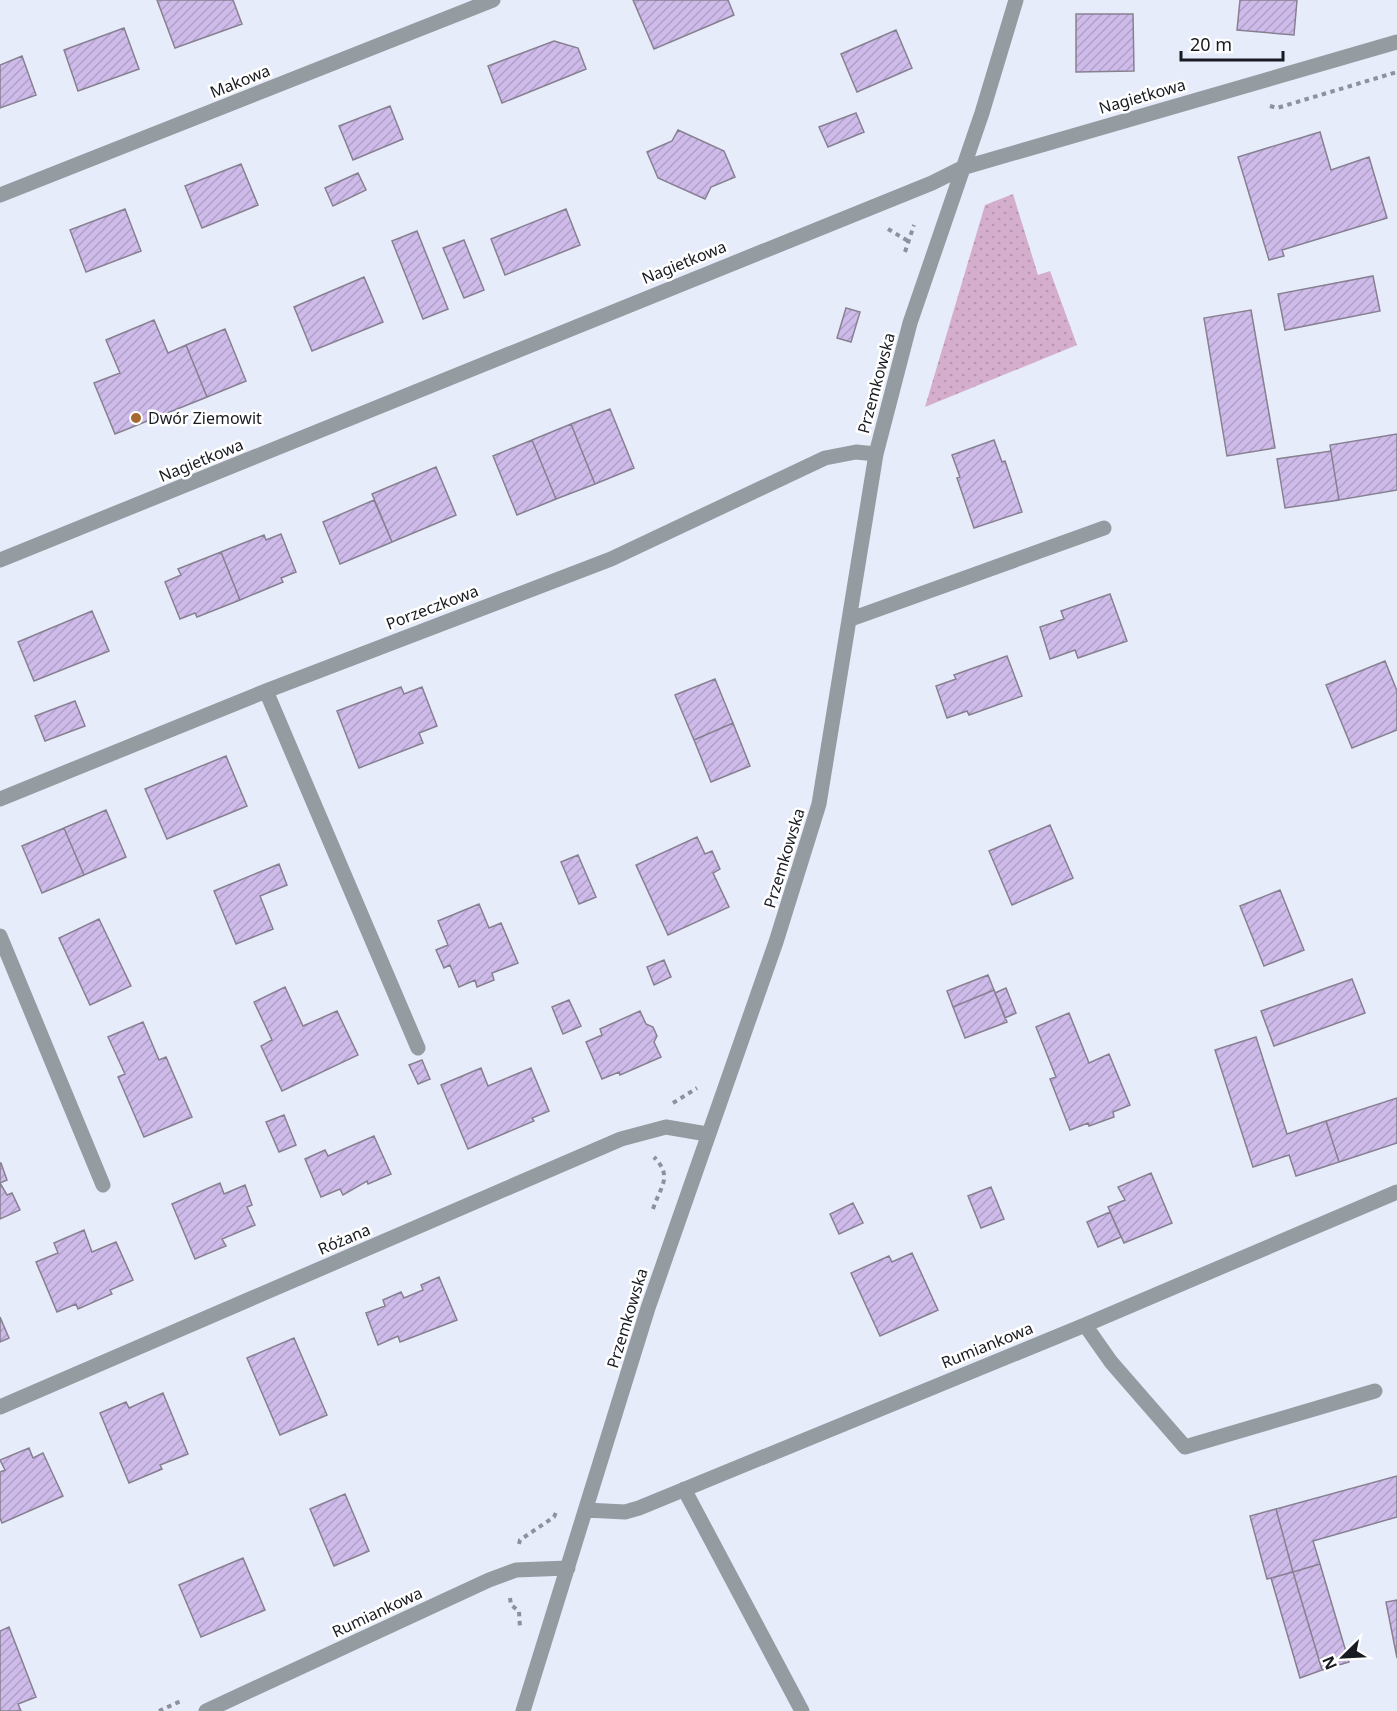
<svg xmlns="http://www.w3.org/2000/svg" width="1397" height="1711" font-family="'Noto Sans',sans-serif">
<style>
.grass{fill:url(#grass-dots)}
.building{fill:url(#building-hatch);stroke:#878091;stroke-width:1.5}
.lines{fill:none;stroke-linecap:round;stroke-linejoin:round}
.path{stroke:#8d919d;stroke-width:4;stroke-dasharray:4.5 4.5;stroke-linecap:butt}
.minor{stroke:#949ba1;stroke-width:15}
.poi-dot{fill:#a7682f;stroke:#fff;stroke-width:2}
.labels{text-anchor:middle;stroke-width:5;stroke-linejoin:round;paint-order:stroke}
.street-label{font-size:16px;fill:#191b22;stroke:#fff}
.poi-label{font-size:16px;fill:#191b22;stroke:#fff;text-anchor:start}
</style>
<defs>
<pattern id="grass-dots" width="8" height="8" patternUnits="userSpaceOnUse" patternTransform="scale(1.5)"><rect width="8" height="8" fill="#d5aecd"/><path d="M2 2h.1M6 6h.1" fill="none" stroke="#b695b0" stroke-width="1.8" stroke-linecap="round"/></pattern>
<pattern id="building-hatch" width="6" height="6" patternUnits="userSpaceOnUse" patternTransform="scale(1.5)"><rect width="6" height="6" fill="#cebbea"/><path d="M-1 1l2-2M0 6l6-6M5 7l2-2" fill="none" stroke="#b0a0c8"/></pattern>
</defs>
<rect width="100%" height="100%" fill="#e7ecfb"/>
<!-- grass -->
<path class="grass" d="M1013 194 1038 275 1050 271 1077 345 925 407 985 205Z"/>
<!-- building -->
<path class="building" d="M157 0H233L242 24 175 48Z
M633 0H728L734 15 654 49Z
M1240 0H1297L1294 35 1237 30Z
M1076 14H1133L1134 71 1076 72Z
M124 28 139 69 78 91 64 50Z
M896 30 912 68 857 92 841 54Z
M554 41 578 48 586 69 502 103 488 66Z
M22 56 36 95 0 108V65Z
M390 106 403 139 353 160 339 126Z
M856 113 864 132 828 147 819 127Z
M678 130 724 151 735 177 711 187 705 199 658 178 647 152 672 141Z
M1320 132 1331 170 1369 157 1387 218 1282 250 1284 256 1269 260 1238 157Z
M241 164 258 205 202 228 185 186Z
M358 173 366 190 333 206 325 188Z
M125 209 141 251 86 272 70 230Z
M566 209 580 245 505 275 491 239Z
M417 231 448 309 423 319 392 241Z
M464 240 484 290 464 298 443 248Z
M1373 276 1380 311 1285 330 1278 294Z
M364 277 383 322 312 351 294 307Z
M846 308 860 312 851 342 837 338Z
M1251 310 1275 448 1227 456 1204 318Z
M154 320 168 353 186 345 207 397 115 434 94 383 120 373 106 340Z
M225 329 246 381 207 397 186 345Z
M610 409 634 468 595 484 571 424Z
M571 424 595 484 556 499 532 440Z
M1397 434V490L1339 500 1330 445Z
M532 440 556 499 517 515 493 456Z
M994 440 1002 462 1005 461 1022 512 974 528 957 478 960 477 952 455Z
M1331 451 1339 500 1285 508 1277 459Z
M436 467 456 515 392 542 372 494Z
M374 500 392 542 340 564 323 522Z
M281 534 296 572 281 578 283 582 240 600 221 552 264 535 266 540Z
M221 552 240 600 197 617 195 613 180 619 165 582 181 575 178 569Z
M1110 594 1127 641 1078 658 1075 650 1050 659 1040 627 1064 619 1061 611Z
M92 611 109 651 34 681 18 642Z
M1007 656 1022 696 969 715 967 711 947 718 936 686 956 679 954 675Z
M1385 661 1397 691V730L1352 748 1326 685Z
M715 679 733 723 694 740 675 695Z
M401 687 404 694 422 687 437 726 419 733 423 743 359 768 337 711Z
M75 701 85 726 45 741 35 716Z
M733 723 750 766 711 782 694 740Z
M226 756 247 806 167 839 145 789Z
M106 810 126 857 84 875 64 828Z
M1050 825 1073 878 1012 905 989 851Z
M64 828 84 875 42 893 22 846Z
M697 837 705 854 712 851 720 869 713 873 729 907 668 935 636 865Z
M578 855 596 897 579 904 561 862Z
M279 864 287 885 260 896 273 929 236 944 214 891Z
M1280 890 1304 950 1264 966 1240 906Z
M479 904 489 928 501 923 518 963 492 973 494 980 477 987 475 980 459 987 450 965 444 968 436 950 448 945 438 921Z
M99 919 131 986 90 1005 59 938Z
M664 960 671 977 654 985 647 967Z
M988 975 994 990 953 1007 947 991Z
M1352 979 1365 1013 1274 1046 1261 1011Z
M285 987 303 1026 337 1011 358 1055 282 1091 261 1046 272 1040 254 1002Z
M1006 988 1016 1013 1005 1018 995 993Z
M994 990 1007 1022 965 1038 953 1007Z
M569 1000 581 1026 563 1034 552 1007Z
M640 1011 646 1024 653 1027 657 1036 654 1042 661 1057 620 1075 619 1072 602 1079 586 1042 602 1035 600 1029Z
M1069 1013 1089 1063 1109 1054 1130 1105 1113 1112 1114 1117 1089 1126 1088 1123 1070 1130 1050 1079 1056 1077 1036 1027Z
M143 1022 159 1060 166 1057 192 1117 144 1137 118 1077 125 1074 108 1037Z
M1256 1037 1287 1134 1326 1121 1339 1162 1296 1176 1289 1155 1253 1167 1215 1050Z
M422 1060 430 1079 418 1084 409 1065Z
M481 1068 488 1086 531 1068 549 1111 532 1118 534 1121 468 1149 441 1085Z
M1397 1098V1143L1339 1162 1326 1121Z
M284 1115 296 1145 279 1152 266 1122Z
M374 1136 391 1174 368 1184 367 1181 343 1195 340 1189 321 1197 305 1159 325 1150 328 1156Z
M1 1163 7 1180 0 1183V1163Z
M1151 1173 1172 1223 1124 1243 1108 1207 1125 1200 1118 1187Z
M0 1183 7 1195 12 1193 20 1210 0 1219Z
M220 1183 224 1194 245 1185 252 1205 247 1207 255 1225 222 1239 226 1246 195 1259 172 1204Z
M991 1187 1004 1219 981 1228 968 1196Z
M853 1203 863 1223 839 1234 830 1214Z
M1110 1212 1121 1237 1098 1247 1087 1222Z
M84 1230 92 1252 116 1242 133 1280 110 1290 112 1294 78 1309 76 1304 57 1312 36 1262 58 1253 54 1243Z
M912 1253 938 1310 880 1336 851 1273 889 1256 892 1262Z
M439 1277 457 1320 400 1342 398 1336 378 1345 366 1313 385 1306 383 1300 401 1292 404 1298 423 1290 421 1285Z
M0 1317 9 1338 0 1342Z
M294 1338 327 1415 280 1435 247 1358Z
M163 1393 188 1454 160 1465 162 1469 129 1483 100 1413 126 1402 129 1408Z
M29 1448 33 1458 43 1453 63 1496 2 1523 0 1518V1472L5 1470 0 1460Z
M1397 1476V1517L1313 1541 1320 1564 1293 1572 1276 1509Z
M345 1494 369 1551 334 1566 310 1509Z
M1276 1509 1293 1572 1267 1579 1250 1516Z
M243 1558 265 1610 201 1637 179 1585Z
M1320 1564 1349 1662 1322 1670 1293 1572Z
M1293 1572 1322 1670 1300 1678 1271 1578Z
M1397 1600V1658L1386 1602Z
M9 1627 36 1697 18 1704 21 1711H0V1631Z"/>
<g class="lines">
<!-- path -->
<path class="path" d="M1270 106 1277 108 1397 72
M888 229 908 241
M905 252 914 225
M673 1103 697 1088
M653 1209C661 1185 673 1177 654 1157
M519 1544 520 1540 554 1517 557 1510
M510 1598 511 1605 519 1611 520 1628
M159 1711 183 1700"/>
<!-- minor -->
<path class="minor" d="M0 195 493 0
M0 560 932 183 962 168 1397 42
M851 619 1104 528
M266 691 418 1048
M0 799 266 691 611 559 825 458 856 452 876 454
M0 936 103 1185
M1085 1325 1111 1362 1185 1447 1375 1391
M0 1407 621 1139 666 1127 707 1134
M684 1489 802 1711
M586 1510 625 1512 639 1508 1085 1325 1397 1192
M206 1711 489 1580 516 1570 568 1568
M523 1711 648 1308 776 942 819 804 876 454 910 323 982 113 1016 0"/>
</g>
<!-- markers -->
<circle class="poi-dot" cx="136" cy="418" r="6"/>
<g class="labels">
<!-- street labels -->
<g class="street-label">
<text transform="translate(240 81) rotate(-22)" y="6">Makowa</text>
<text transform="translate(1142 96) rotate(-16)" y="6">Nagietkowa</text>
<text transform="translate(684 262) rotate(-22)" y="6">Nagietkowa</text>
<text transform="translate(876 383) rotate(-75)" y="6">Przemkowska</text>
<text transform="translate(201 460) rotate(-22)" y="6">Nagietkowa</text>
<text transform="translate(432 607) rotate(-21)" y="6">Porzeczkowa</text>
<text transform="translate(784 858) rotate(-73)" y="6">Przemkowska</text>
<text transform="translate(344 1239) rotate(-23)" y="6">Różana</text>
<text transform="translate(627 1318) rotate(-73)" y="6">Przemkowska</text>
<text transform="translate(987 1345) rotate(-22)" y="6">Rumiankowa</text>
<text transform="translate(377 1612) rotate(-25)" y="6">Rumiankowa</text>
</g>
<!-- poi labels -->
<g class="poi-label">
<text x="148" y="424">Dwór Ziemowit</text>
</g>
</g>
<!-- north arrow -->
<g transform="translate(1343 1657) rotate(246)" stroke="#ffffff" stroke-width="4.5" paint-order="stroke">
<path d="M0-4.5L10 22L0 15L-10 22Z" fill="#191b22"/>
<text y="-9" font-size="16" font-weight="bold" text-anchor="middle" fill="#191b22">N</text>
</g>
<!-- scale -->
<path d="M1181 51v9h102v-9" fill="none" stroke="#191b22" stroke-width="3"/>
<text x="1190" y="51" font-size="18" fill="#191b22" stroke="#ffffff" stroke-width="4.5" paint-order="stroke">20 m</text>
</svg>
